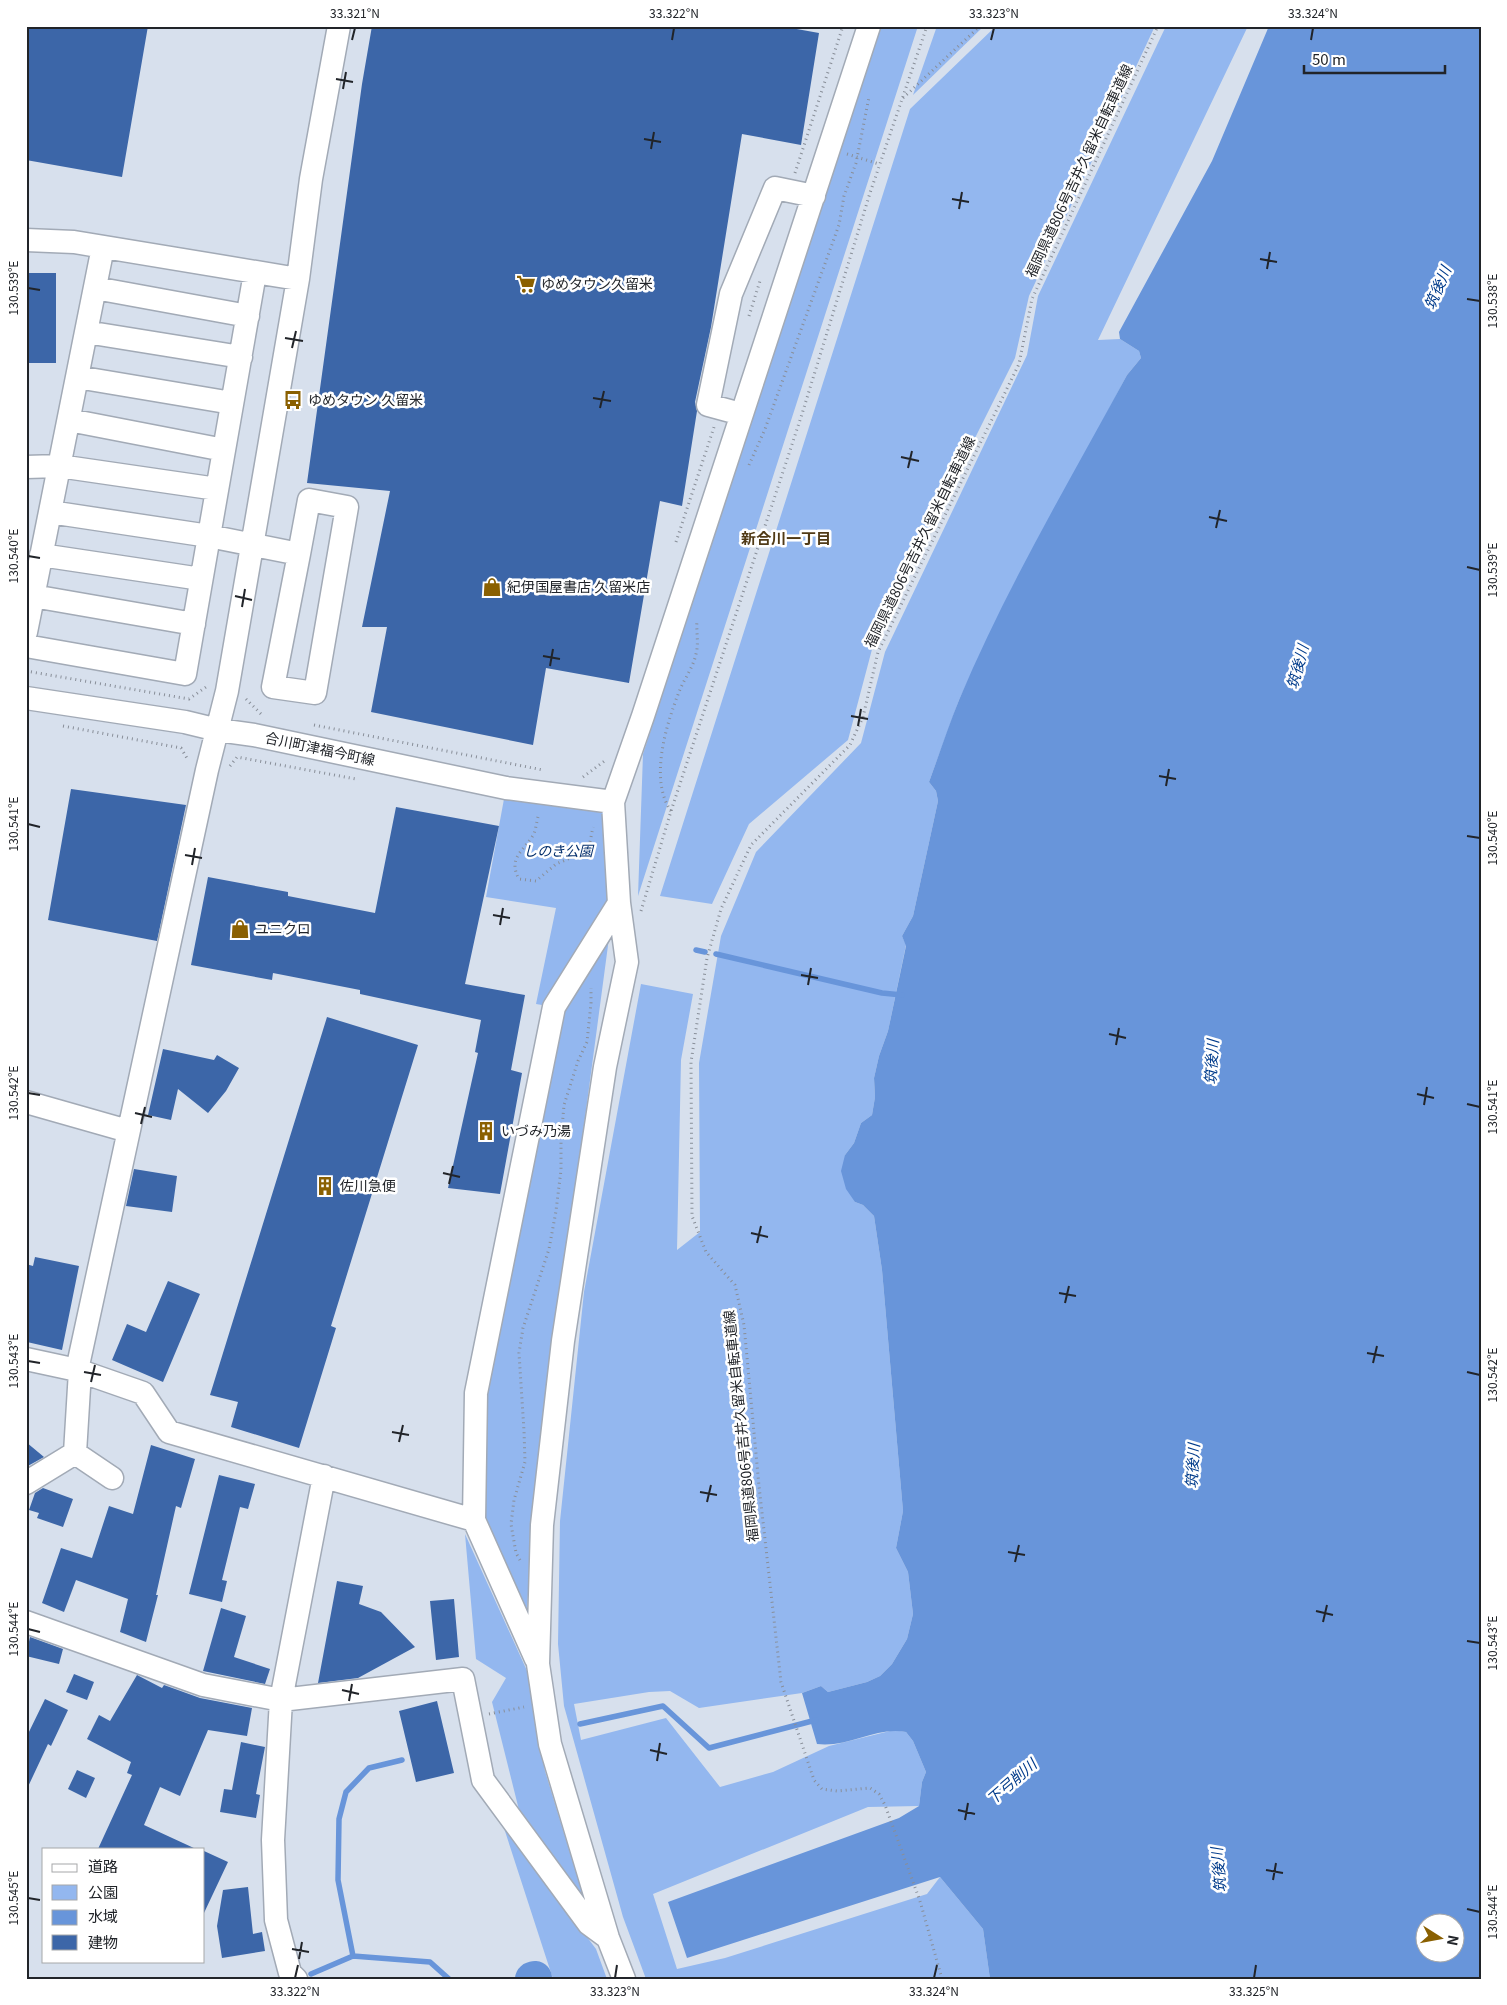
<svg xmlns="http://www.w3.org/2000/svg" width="1507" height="2005" font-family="Georgia,'Noto Sans JP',serif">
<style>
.green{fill:#93b7ef}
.water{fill:#6895da;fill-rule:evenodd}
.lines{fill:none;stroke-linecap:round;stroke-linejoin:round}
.stream{stroke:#6895da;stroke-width:5.5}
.river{stroke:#6895da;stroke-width:34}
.building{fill:#3c66a8}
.minor-casing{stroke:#a2aab6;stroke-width:25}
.path{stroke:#888e98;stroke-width:3;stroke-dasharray:1 4;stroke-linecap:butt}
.minor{stroke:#fff;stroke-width:22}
.ticks{fill:none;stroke:#212429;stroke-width:2}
.labels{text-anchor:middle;stroke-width:5;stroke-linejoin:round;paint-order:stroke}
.street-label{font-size:14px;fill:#212429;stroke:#fff}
.poi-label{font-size:14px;fill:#212429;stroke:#fff;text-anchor:start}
.park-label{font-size:14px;font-style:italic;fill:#042f6c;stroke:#fff}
.water-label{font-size:15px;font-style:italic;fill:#003b8b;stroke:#fff}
.neighbourhood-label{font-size:15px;font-weight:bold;fill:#503a16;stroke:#fff}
.neatline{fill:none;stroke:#212429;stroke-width:2}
.ticks-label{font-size:12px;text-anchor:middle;fill:#212429}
</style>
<rect width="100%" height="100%" fill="#d7e0ed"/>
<!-- green -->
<path class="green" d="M881 26H918L638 896 643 754Z
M937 26H984L913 95Z
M996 26H1155L1029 296 1015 358 875 638 848 740 749 824 712 904 660 896 910 109Z
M1166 26H1248L1098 340 1120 339 1139 351 1141 358 1127 375 994 625 959 700 929 782 936 791 938 801 913 916 902 936 906 945 888 1031 879 1056 874 1078 875 1097 872 1115 861 1123 854 1143 845 1155 855 1202 863 1205 874 1216 882 1270 903 1511 896 1548 908 1572 913 1614 907 1639 892 1664 880 1676 867 1682 828 1692 821 1686 802 1693 699 1708 670 1691 649 1692 574 1704 581 1740 666 1718 720 1787 773 1772 829 1746 894 1730 906 1732 913 1741 926 1772 922 1782 919 1806 868 1807 653 1894 677 1969 725 1958 927 1894 940 1877 983 1929 990 1979H646L623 1917 564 1706 558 1644 560 1521 584 1292 641 984 693 994 681 1060 677 1250 700 1232 699 1063 721 936 756 852 861 743 885 652 1027 355 1038 296Z
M506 788 613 802 619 903 554 1007 536 1004 556 908 486 897Z
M611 923 535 1493 526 1623 484 1519 480 1401 562 1006Z
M465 1534 528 1673 545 1771 586 1905 519 1810 492 1702 506 1678 476 1659Z
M503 1825 596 1949 607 1979H553Z"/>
<!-- water -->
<path class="water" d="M1269 26H1481V1979H990L983 1929 940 1877 687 1958 668 1902 899 1818 919 1806 922 1782 926 1772 913 1741 906 1732C877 1726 848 1748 817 1744L802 1693 821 1686 828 1692 867 1682 880 1676 892 1664 907 1639 913 1614 908 1572 896 1548 903 1511 882 1270 874 1216 863 1205 855 1202 846 1189 841 1171 845 1155 854 1143 861 1123 872 1115 875 1097 874 1078 879 1056 888 1031 906 946 902 936 913 916 938 801 936 791 929 782C939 755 948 727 959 700 1006 588 1069 482 1127 375L1141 358 1139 351 1120 339 1119 332 1212 161ZM1424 1922H1454V1952H1424Z"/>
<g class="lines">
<!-- stream -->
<path class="stream" d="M696 950 705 952
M716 954 882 993 902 995
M580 1724 663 1706 709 1748 816 1720
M353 1956 338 1880 339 1819 346 1792 369 1768 402 1760
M311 1974 353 1956 430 1962 449 1979"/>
<!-- river -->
<path class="river" d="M532 1979 535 1978"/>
</g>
<!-- building -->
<path class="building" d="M26 26H148L122 177 26 160Z
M372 26H780L819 33 801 145 742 134 711 327 695 402 697 411 682 506 660 501 629 683 546 668 533 745 371 712 387 627H362L390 491 307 483 362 84Z
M26 273H56V363H26Z
M71 789 186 805 157 941 48 920Z
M396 807 499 826 465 984 525 995 511 1070 522 1073 500 1194 448 1188 478 1053 475 1052 481 1020 360 994V990L273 973 272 980 191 965 208 877 288 892V896L375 913Z
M327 1017 418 1045 331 1326 336 1328 299 1448 231 1427 238 1402 210 1395Z
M163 1049 214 1060 217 1055 239 1068 226 1091 208 1113 178 1089 171 1120 148 1115Z
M134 1169 177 1176 172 1212 126 1206Z
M35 1257 79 1266 62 1350 27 1342 29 1331H26V1264L33 1266Z
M168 1281 200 1294 163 1382 112 1360 127 1324 146 1332Z
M26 1442 44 1457 26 1467Z
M151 1445 195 1459 181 1508 176 1506 156 1595H158L146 1642 120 1632 128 1599 76 1580 64 1612 42 1603 61 1548 92 1558 109 1506 133 1514Z
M219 1475 255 1484 248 1509 240 1507 222 1580 227 1581 222 1602 189 1594Z
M43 1488 73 1499 63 1527 37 1518 39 1513 29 1510 35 1493Z
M337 1581 363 1586 359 1604 381 1612 415 1647 358 1678 318 1683Z
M454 1599 459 1657 436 1660 430 1601Z
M221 1608 246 1616 234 1657 270 1669 265 1684 203 1671Z
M30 1637 63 1649 59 1664 26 1656Z
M74 1674 94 1682 87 1700 66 1692Z
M137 1675 162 1688 164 1685 200 1698 252 1708 247 1736 208 1730 180 1796 160 1787 144 1825 196 1849H98L132 1775 127 1773 131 1762 87 1739 99 1715 110 1721Z
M45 1699 68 1710 51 1746 48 1744 26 1791V1738Z
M437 1701 454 1773 416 1782 399 1711Z
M241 1742 265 1747 256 1794 260 1795 256 1818 220 1812 224 1789 232 1790Z
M77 1770 95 1778 86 1798 68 1789Z
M204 1851 228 1862 204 1913Z
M248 1887 253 1934 262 1932 265 1951 222 1958 217 1926 223 1890Z"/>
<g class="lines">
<!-- minor casing -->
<g class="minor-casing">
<path id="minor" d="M26 240 74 242 298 279
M255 273 209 536 299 554 309 500 347 507 315 693 273 687 299 554
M95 288 248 316
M86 332 241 357
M77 377 232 403
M741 414 708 405 731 294 775 188 814 196
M69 420 224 450
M26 467 59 466 217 489
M41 555 201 579
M33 596 194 624
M26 632 103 247
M26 646 185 674 209 536 50 512
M26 698 185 722 218 730 254 735 506 788 613 802
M26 1102 128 1131
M26 1359 77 1370 143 1393 169 1432 474 1520
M77 1370 207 770 227 691 298 279 311 179 339 26
M75 1453 112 1478
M26 1483 75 1453 80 1371
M26 1622 203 1685 281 1700 463 1679 483 1780 589 1924 608 1938
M536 1659 474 1520 476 1393 554 1007 619 903
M296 1979 290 1973 276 1920 273 1840 281 1700 324 1476
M624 1979 608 1938 550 1744 538 1664 542 1525 563 1341 605 1067 627 962 619 903 613 802 643 716 869 26"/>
</g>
<!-- path -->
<path class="path" d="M903 98 980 26
M847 154 879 164
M795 173 843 26
M749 316 760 281
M749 465 765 429 839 225 844 196 856 163 869 97
M676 542 714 427
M26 671 189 699 206 687
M246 699 261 714
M314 725 543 770
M63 726 181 748 188 760
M230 766 237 757 356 779
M583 777 606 760
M671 811C649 780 666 725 679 692 684 679 693 668 696 654 699 643 696 631 697 620
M538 817C536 824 536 831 532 837 522 852 508 859 519 879L536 881 556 864 582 853 589 847 593 827
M641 911 671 811 802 414 870 193 927 26
M520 1560 516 1553 511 1524 514 1500 525 1462 524 1431 519 1353 523 1328 549 1249 556 1211 561 1170V1140L564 1105 578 1061 587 1042 591 1003V988
M489 1714 524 1707
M942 1979 920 1901 885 1805 879 1794 870 1788 837 1791 822 1789 814 1780 781 1682 759 1486 744 1325 735 1285 706 1252 692 1216 691 1062 707 958 721 909 751 845 850 745 863 717 878 652 1019 364 1032 299 1158 26"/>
<!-- minor -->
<use href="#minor" class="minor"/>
</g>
<!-- ticks -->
<path class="ticks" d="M352 40 355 28M672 40 674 28M991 40 994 28M1311 40 1313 28M336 79 353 82M343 89 346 72M644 139 661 142M651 149 654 132M952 199 969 202M959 209 962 192M1260 259 1277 262M1267 269 1270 252M28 288 40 290M1467 299 1480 301M285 338 303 341M292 348 296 331M593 398 611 401M600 408 604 391M901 457 919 461M908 468 912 451M1209 517 1227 521M1216 528 1220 510M28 556 40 558M1467 567 1480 570M235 596 252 600M242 607 245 589M543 656 560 659M550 666 553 649M851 716 868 719M858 726 861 709M1159 776 1176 779M1166 786 1169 769M28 824 40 827M1467 836 1480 838M185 855 202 858M192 865 195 848M493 915 510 918M500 925 503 908M801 975 818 978M808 985 811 968M1109 1034 1126 1038M1116 1045 1119 1028M28 1093 40 1095M1417 1094 1434 1098M1467 1104 1480 1107M1424 1105 1427 1087M135 1113 152 1117M141 1124 145 1107M443 1173 460 1177M449 1184 453 1166M751 1233 768 1237M757 1243 761 1226M1059 1293 1076 1296M1065 1303 1069 1286M1367 1353 1384 1356M28 1361 40 1363M1373 1363 1377 1346M84 1372 101 1375M1467 1372 1480 1375M91 1382 95 1365M392 1432 409 1435M399 1442 403 1425M700 1492 717 1495M707 1502 711 1485M1008 1552 1025 1555M1015 1562 1019 1545M1316 1611 1333 1615M1323 1622 1327 1605M28 1629 40 1632M1467 1641 1480 1643M342 1690 359 1694M349 1701 352 1684M650 1750 667 1754M657 1761 660 1743M958 1810 975 1814M965 1820 968 1803M1266 1870 1283 1873M1273 1880 1276 1863M28 1898 40 1900M1467 1909 1480 1912M292 1949 309 1952M299 1959 302 1942M295 1978 298 1965M615 1978 617 1965M934 1978 937 1965M1254 1978 1256 1965"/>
<!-- icons -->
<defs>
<g id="supermarket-bare" transform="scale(1.5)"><path d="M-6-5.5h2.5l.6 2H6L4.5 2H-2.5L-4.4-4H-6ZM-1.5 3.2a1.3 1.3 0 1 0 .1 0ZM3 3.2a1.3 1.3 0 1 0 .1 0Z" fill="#8a6001" stroke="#fff" stroke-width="2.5" paint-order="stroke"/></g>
<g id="bus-bare" transform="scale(1.5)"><path d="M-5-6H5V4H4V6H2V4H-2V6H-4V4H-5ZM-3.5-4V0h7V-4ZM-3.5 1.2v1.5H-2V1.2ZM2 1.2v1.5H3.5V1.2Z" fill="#8a6001" stroke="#fff" stroke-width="2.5" paint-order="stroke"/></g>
<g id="shop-bare" transform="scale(1.5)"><path d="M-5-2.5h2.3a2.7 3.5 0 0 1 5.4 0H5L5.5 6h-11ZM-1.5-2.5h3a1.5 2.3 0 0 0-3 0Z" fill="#8a6001" stroke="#fff" stroke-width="2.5" paint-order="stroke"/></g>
<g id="building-bare" transform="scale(1.5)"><path d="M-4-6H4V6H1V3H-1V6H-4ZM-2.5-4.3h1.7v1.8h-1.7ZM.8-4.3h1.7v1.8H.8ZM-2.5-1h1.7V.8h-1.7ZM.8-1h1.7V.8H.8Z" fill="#8a6001" stroke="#fff" stroke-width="2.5" paint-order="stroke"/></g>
</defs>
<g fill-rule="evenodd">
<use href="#supermarket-bare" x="526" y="284"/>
<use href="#bus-bare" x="293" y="400"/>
<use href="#shop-bare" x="492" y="587"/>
<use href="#shop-bare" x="240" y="929"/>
<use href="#building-bare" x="486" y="1131"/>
<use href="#building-bare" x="325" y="1186"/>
</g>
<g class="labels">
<!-- street labels -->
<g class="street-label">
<text transform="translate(1079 171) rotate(-65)" y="5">福岡県道806号吉井久留米自転車道線</text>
<text transform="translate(920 542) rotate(-64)" y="5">福岡県道806号吉井久留米自転車道線</text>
<text transform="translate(320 749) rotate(12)" y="5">合川町津福今町線</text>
<text transform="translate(741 1426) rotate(-96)" y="5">福岡県道806号吉井久留米自転車道線</text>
</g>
<!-- poi labels -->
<g class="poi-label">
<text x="541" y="289">ゆめタウン久留米</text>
<text x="308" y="405">ゆめタウン 久留米</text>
<text x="507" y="592">紀伊国屋書店 久留米店</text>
<text x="255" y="934">ユニクロ</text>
<text x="501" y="1136">いづみ乃湯</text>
<text x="340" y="1191">佐川急便</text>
</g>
<!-- park labels -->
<g class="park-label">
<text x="558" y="856">しのき公園</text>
</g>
<!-- water labels -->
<g class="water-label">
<text transform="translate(1438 288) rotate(-67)" y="5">筑後川</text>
<text transform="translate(1298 667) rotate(-75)" y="5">筑後川</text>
<text transform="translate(1212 1062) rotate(-87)" y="5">筑後川</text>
<text transform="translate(1193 1466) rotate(-87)" y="5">筑後川</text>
<text transform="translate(1012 1782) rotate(-41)" y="5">下弓削川</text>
<text transform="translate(1219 1870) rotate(-95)" y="5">筑後川</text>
</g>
<!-- neighbourhood labels -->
<g class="neighbourhood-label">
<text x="786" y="544">新合川一丁目</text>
</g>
</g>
<!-- border -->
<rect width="1507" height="2005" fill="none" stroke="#ffffff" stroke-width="55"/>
<!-- legend -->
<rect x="42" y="1848" width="162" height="115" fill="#ffffff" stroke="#a6a7a9"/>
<rect x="52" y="1864" width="25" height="8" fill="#ffffff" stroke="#a6a7a9"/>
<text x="88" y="1872" font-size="15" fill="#212429">道路</text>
<rect x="52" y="1885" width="25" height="15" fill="#93b7ef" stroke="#a6a7a9"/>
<text x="88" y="1898" font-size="15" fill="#212429">公園</text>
<rect x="52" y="1910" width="25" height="15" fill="#6895da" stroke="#a6a7a9"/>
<text x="88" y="1922" font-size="15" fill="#212429">水域</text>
<rect x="52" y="1935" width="25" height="15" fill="#3c66a8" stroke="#a6a7a9"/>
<text x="88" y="1948" font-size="15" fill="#212429">建物</text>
<!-- north arrow -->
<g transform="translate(1440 1938) rotate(101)"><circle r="24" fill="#ffffff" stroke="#a6a7a9"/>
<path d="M0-4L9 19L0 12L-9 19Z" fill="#8a6001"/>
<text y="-8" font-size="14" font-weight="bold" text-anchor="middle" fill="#212429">N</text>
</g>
<!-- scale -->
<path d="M1304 65v8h141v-8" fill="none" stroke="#212429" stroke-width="2.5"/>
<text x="1312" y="65" font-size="15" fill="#212429" stroke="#ffffff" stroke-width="4" paint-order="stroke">50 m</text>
<rect x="28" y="28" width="1452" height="1950" class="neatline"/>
<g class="ticks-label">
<text x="355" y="18">33.321°N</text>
<text x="674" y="18">33.322°N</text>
<text x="994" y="18">33.323°N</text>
<text x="1313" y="18">33.324°N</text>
<text transform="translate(14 288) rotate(-90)" y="4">130.539°E</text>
<text transform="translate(1493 301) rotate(-90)" y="4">130.538°E</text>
<text transform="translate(14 556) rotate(-90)" y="4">130.540°E</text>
<text transform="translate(1493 570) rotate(-90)" y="4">130.539°E</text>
<text transform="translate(14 824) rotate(-90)" y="4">130.541°E</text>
<text transform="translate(1493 838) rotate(-90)" y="4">130.540°E</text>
<text transform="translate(14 1093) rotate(-90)" y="4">130.542°E</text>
<text transform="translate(1493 1107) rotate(-90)" y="4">130.541°E</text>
<text transform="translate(14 1361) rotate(-90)" y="4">130.543°E</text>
<text transform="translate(1493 1375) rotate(-90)" y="4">130.542°E</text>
<text transform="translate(14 1629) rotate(-90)" y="4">130.544°E</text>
<text transform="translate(1493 1643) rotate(-90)" y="4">130.543°E</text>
<text transform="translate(14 1898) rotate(-90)" y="4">130.545°E</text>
<text transform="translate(1493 1912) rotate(-90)" y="4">130.544°E</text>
<text x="295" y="1996">33.322°N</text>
<text x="615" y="1996">33.323°N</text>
<text x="934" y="1996">33.324°N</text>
<text x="1254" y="1996">33.325°N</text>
</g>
</svg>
